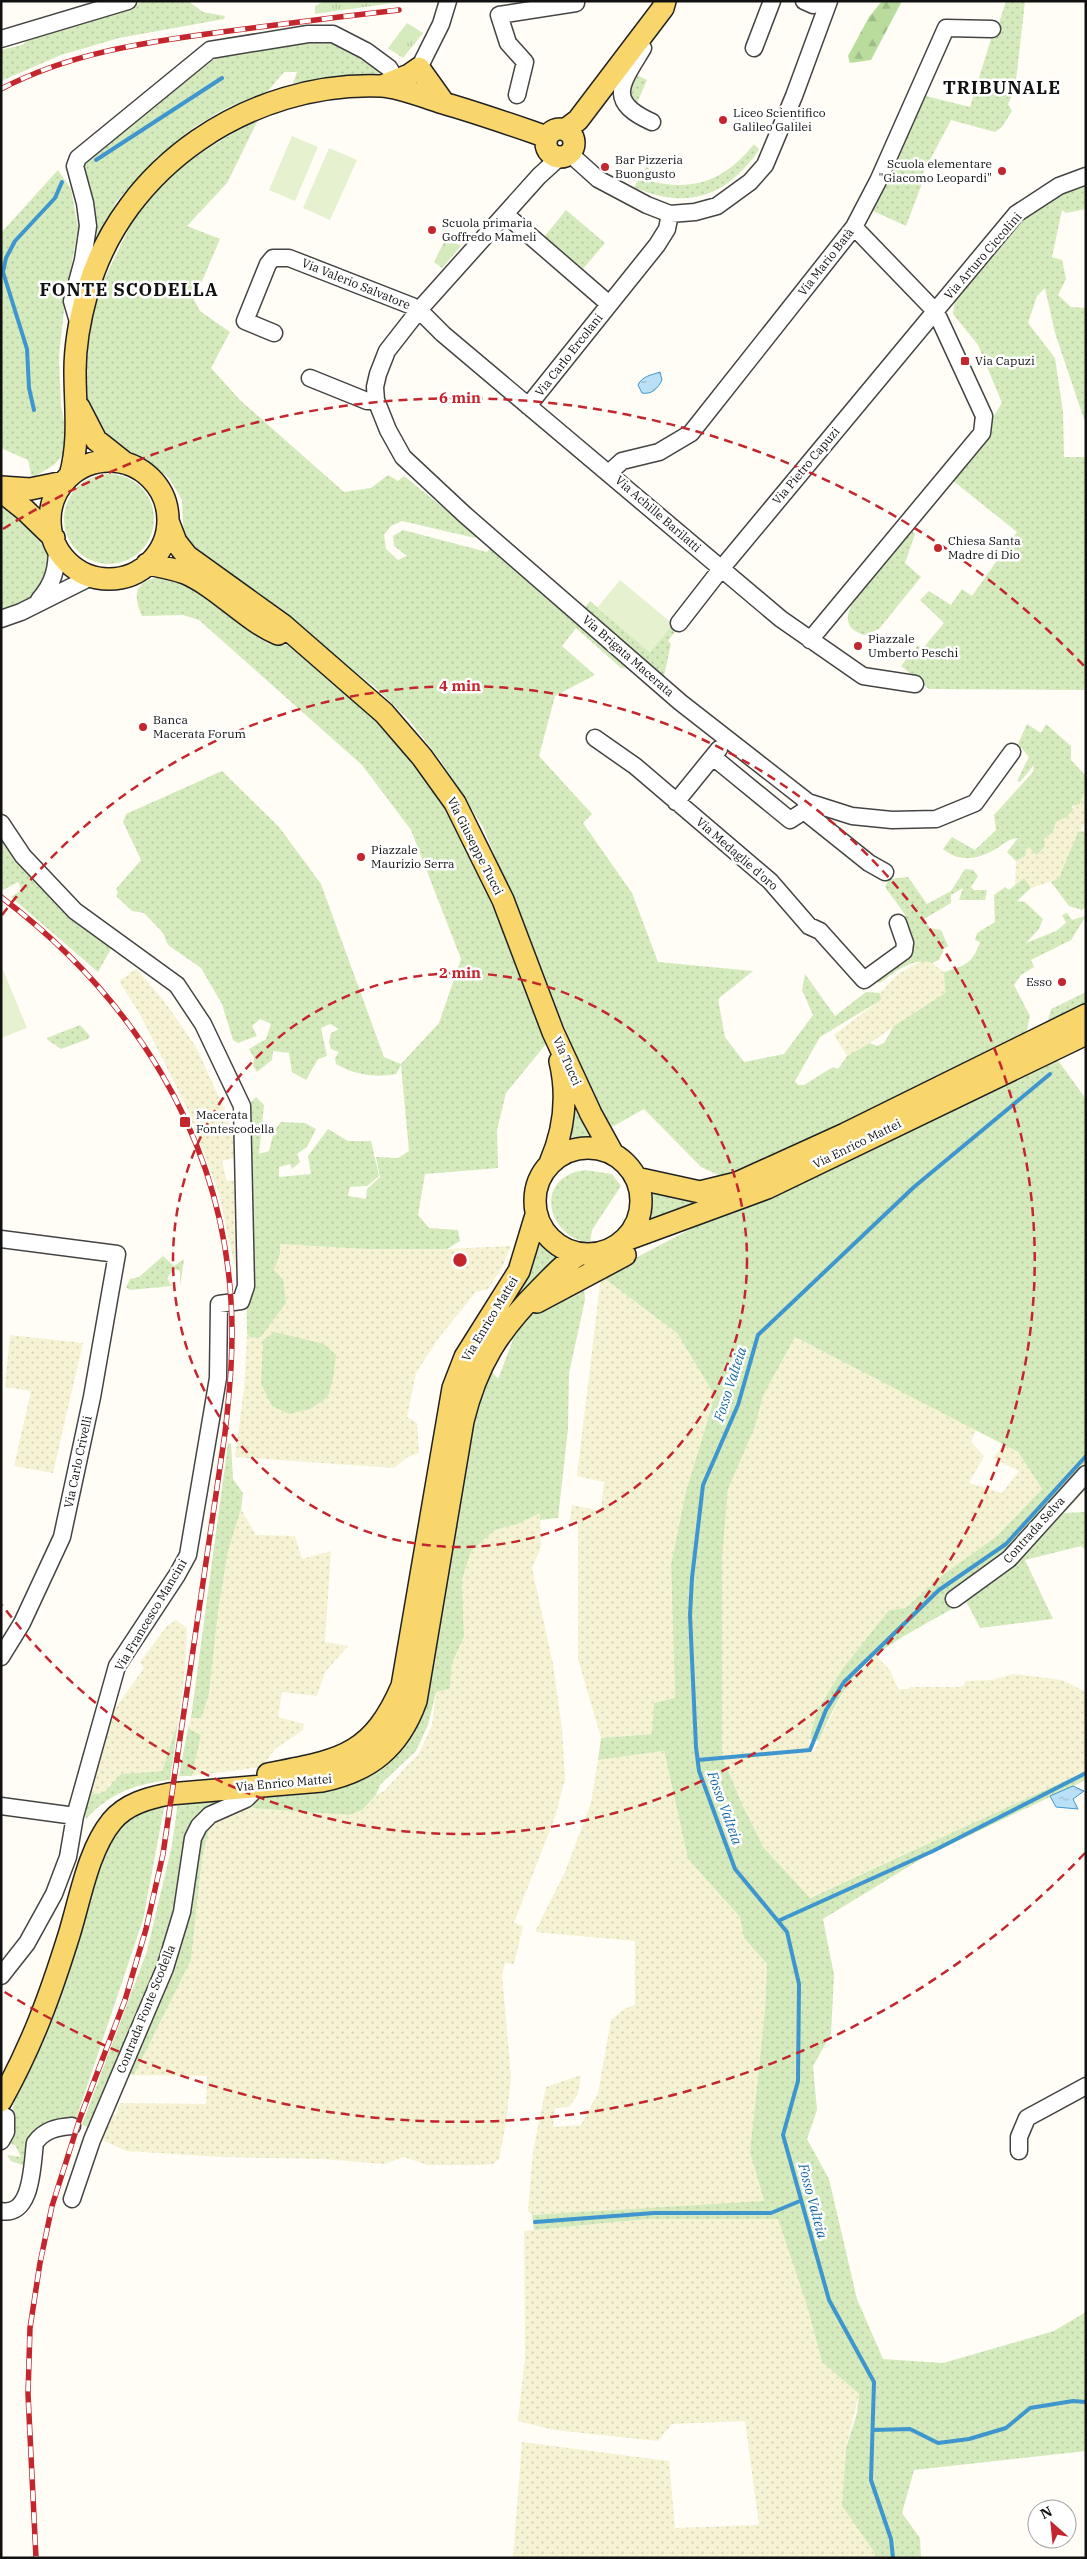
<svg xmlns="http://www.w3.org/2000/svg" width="1087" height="2559" font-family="'IBM Plex Serif',serif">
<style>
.farmland{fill:url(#farmland-dots)}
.grass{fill:url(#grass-dots)}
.forest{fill:url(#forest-firs)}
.park{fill:url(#park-tufts)}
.pitch{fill:#e6f2cf}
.water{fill:url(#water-ripples);stroke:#3f96cf}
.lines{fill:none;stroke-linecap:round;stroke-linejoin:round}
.stream{stroke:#3f96cf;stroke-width:4}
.minor-casing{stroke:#444;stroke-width:19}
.major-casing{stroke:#222;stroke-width:24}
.minor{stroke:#fff;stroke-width:16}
.major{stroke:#f9d66b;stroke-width:21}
.rail-casing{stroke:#c4262e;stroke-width:5.5}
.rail{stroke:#fff;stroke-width:4;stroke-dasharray:11;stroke-linecap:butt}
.ring{fill:none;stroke:#c4262e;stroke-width:2.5;stroke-dasharray:9 6}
.poi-dot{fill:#c4262e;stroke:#fff;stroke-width:2}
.labels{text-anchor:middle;stroke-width:5;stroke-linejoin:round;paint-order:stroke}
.poi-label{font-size:12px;fill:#111;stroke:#fff;text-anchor:start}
.street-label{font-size:12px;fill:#111;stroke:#fff}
.water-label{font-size:14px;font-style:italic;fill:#1768a6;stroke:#fff}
.district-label{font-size:18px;font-weight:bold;letter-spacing:1px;fill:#111;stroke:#fff}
.centre{fill:#c4262e;stroke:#fff;stroke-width:2.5}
.ring-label{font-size:15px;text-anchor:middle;font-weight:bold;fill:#c4262e;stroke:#fff;stroke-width:5;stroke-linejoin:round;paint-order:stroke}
</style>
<defs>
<pattern id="farmland-dots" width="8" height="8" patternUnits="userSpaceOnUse" patternTransform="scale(1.25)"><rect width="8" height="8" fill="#f6f3d4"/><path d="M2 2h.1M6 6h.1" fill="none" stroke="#d2cfb5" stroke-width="1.8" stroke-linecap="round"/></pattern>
<pattern id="grass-dots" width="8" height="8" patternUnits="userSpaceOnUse" patternTransform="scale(1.25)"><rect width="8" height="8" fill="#d5ebbd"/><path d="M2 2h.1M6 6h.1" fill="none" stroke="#b6c8a1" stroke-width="1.8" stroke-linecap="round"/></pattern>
<pattern id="forest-firs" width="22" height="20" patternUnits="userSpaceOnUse" patternTransform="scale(1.25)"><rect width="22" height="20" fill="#b9dc9c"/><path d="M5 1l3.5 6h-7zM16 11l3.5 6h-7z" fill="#9ebc85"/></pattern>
<pattern id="park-tufts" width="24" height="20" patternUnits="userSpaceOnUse" patternTransform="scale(1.25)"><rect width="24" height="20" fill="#d5ebbd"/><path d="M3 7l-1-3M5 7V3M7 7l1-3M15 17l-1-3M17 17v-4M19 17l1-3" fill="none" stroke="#b6c8a1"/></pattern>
<pattern id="water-ripples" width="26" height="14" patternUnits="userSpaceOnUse" patternTransform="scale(1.25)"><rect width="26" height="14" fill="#b9e0f7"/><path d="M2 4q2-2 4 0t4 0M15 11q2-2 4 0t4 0" fill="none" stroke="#9ebfd3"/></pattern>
</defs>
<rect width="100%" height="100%" fill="#fffdf5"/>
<!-- farmland -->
<path class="farmland" d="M1086 773V819L1059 879 1031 888 1024 878 1015 885 1016 861 1025 856 1026 846 1037 854 1044 839 1053 832 1056 822 1067 817 1085 789Z
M923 960 932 963 944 972 945 993 870 1043 847 1056 834 1035 880 1000V993L898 974Z
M136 969 165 1002 196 1047 226 1113 240 1157 222 1161 227 1181 239 1180 243 1287 237 1289 236 1271 218 1190 186 1106 141 1016 119 981Z
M280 1244 447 1249 511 1246 502 1267 488 1289 476 1292 438 1339 416 1373 407 1417 417 1423 419 1453 408 1457 394 1468 235 1457 244 1389 247 1334 251 1338 261 1337 275 1318 274 1270 280 1254Z
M601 1276 677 1333 715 1396 686 1491 671 1564 675 1698 652 1734 601 1738 578 1659V1520L570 1522 572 1505 601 1511 604 1482 577 1476Z
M10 1335 83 1343 53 1473 14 1466 31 1391 5 1387Z
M795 1337 976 1430 971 1442 984 1456 969 1483 1002 1493 1019 1471 993 1458 1004 1445 1018 1452 1042 1489 997 1536 944 1574 906 1609 889 1610 843 1668 817 1711 809 1737V1747L813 1753 847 1685 875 1655 890 1670 898 1689H908L910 1687H959L964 1686 965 1681 992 1680 1013 1674 1062 1680 1086 1692V1771L809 1898 764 1848 743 1806 722 1756V1560L728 1489 755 1427 763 1396Z
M241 1509 256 1535 295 1536 302 1559 331 1551 325 1642 348 1646 325 1672 317 1696 282 1692 278 1717 304 1724 303 1730 275 1749 262 1767 192 1776 201 1735 188 1728 191 1718 201 1717 209 1694 218 1612 228 1551Z
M540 1513 541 1547 532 1568 553 1664 562 1728 565 1779 556 1814 514 1923 523 1926 514 1964 505 1963 502 1974 511 2077 506 2123 499 2159 493 2164 483 2165H428L404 2157 384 2164 322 2159 222 2157 126 2151 100 2139 109 2115H116L120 2103 206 2104 207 2076 134 2075 191 1960 202 1858 211 1821 242 1807 349 1815 362 1810 376 1795 384 1791 419 1753 432 1725 436 1692 450 1689 452 1663 464 1637 462 1580 471 1551 495 1530 518 1524Z
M176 1620 187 1628 185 1670 178 1722 162 1771 140 1772 110 1784 103 1793 90 1794 108 1711 114 1710 144 1668 140 1662 167 1626Z
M664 1751 688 1859 740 1917 744 1938 767 1964 765 2010 750 2152 764 2202 532 2215 528 2211 533 2151 546 2087 581 2075 578 2094 569 2107 555 2108 553 2127 581 2125 598 2093 611 2020 624 2009 635 2005V1941L535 1932 565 1872 591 1803 598 1760Z
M648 2219H778L808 2309 822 2362 859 2394 846 2448 842 2506 874 2552 875 2558H513L522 2442 669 2461 675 2528 759 2525 745 2421 672 2424 658 2441 554 2430 518 2421 525 2357 524 2231Z"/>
<!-- grass -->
<path class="grass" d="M146 1H188L203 12 225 16 224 19 119 38 61 55 1 81V50L22 45 35 34Z
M1006 1H1025L1015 89 1008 104 1012 111 1002 127 995 132 951 120 920 179 923 181 906 226 871 210 926 96 970 107 995 26 999 23Z
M309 40 339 44 383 72 362 77 354 75 293 83 297 72H284L268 91 226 108 196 126 156 158 116 202 102 236 97 234C95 209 85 185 84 159L220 55Z
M633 73 647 80 637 103 628 95Z
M260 116 227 183 187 226 220 239 194 300 200 311 230 332 211 368 240 400 344 492 371 488 388 475 398 481 404 476 477 535 475 538 402 521 391 526 384 535 386 549 398 560 407 556 394 546 393 536 403 530 487 552 491 547 629 669 621 668 576 628 562 646 595 675 555 696 539 756 592 814 583 823 632 893 658 962 753 971 718 999 725 1037 744 1062 784 1054 813 1015 802 990 805 974 835 1016 866 992 880 993 881 1000 820 1037 795 1081 798 1085H804L833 1067 838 1069 847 1056 870 1043 877 1046 884 1043 894 1026 945 993 944 972C965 966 973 963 980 942L975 940 977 933 995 922 994 895 1005 887 1009 890 1024 878 1031 888 1017 901 1025 902 1043 919 1039 929 1026 943 1056 931 1066 923 1062 915 1067 913 1072 920 1086 916 1071 940 1031 960 1034 967 1021 975 1014 985 1030 1016 1026 1034 876 1108 723 1177 701 1167 644 1109 612 1127 595 1103 483 827 441 761 409 720 375 687 198 553 184 538 182 500 169 478 144 458 115 448 89 413 83 372 97 294 134 218 165 182 184 164Z
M754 144 759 150C727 196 687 211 634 187L646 167 652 170 649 181C695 192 725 180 754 144Z
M58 170 71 189 78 228 65 301 59 356 61 405 67 439 65 453 54 465 32 478 28 460 1 448V233Z
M1086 184V209L1066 213 1062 210 1052 257 1062 260 1066 279 1058 295 1071 307 1086 308V425L1055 333 1045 288 1037 296 1028 323 1055 358 1063 412 1064 457H1086V690L929 689 901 666 917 646 923 648 944 623 920 600 929 591 951 605 962 589 972 596 1017 532 952 480 1002 403 978 345 953 314 955 299C992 254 1026 199 1086 184Z
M566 210 605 243 583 269 544 237Z
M64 519a45 45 0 1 1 90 0a45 45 0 1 1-90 0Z
M1 501C42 540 79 570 12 610L1 608Z
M911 530 915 534 905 563 921 577 879 629 864 635C856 632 849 629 848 620 845 599 897 548 911 530Z
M160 577 180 579 263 635 295 649 381 724 414 762 447 810 493 903 546 1044 506 1093 497 1130 498 1168 425 1174 418 1215 429 1228 458 1230 460 1241 447 1249H368L280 1244V1254L274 1270 283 1279 286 1303 261 1337 251 1338 247 1334 244 1110 256 1097 264 1105 259 1154 269 1151 274 1131 281 1122 305 1123 316 1129 307 1147 297 1154 300 1162 292 1169 290 1164 279 1167V1177L311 1174 308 1156 328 1129 348 1141H371L379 1176 367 1186 350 1187 348 1196 366 1199 367 1189 380 1177 376 1157 398 1158 409 1151 401 1065 396 1074C375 1078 355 1075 336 1064L335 1058 339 1052 331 1049 329 1042 331 1033 339 1029 330 1024 321 1028 327 1056 318 1059 306 1080 292 1072 289 1053 273 1051 272 1060 257 1072 253 1066 254 1058 249 1049 266 1039 271 1024 260 1019 252 1026 257 1036 238 1043 233 1040 222 1004 201 968 168 945 163 933 144 913 132 911 116 896 118 893 116 889 141 860 123 822 126 814 222 771 279 827 321 884 384 1057 401 1064 439 1023 461 959 411 830 362 765 199 620 183 615 142 616C132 594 135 581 160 577Z
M590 601 650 652 673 624 678 628 668 641 671 644 664 676 584 609Z
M1027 724 1041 733 1046 724 1071 746V760L1085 775V789L1080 804 1072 806 1073 810 1067 817 1056 822 1053 832 1044 839 1045 846 1037 855 1027 846 1025 856 1016 861 1007 852 1018 838C1006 839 1004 845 994 850 976 860 959 862 943 849L952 837 975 850 996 830 994 815 1033 772 1034 765 1020 782 1017 781 1029 757 1018 744Z
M1 828 112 947 98 972 11 897 22 890 18 882 3 890 1 889Z
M1083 831 1086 834V907L1082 910 1069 906 1051 882 1059 878 1078 832Z
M965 869 973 870 978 876 971 887 974 890H987L985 900H959L963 888 951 895V903L924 919 930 928 941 930 948 946 944 949 939 960 932 963C913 957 896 971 880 983L874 981 911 937 904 913 885 887 889 879 908 877 927 904 951 891Z
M1086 992V1005L1047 1024 1051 1009Z
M80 1025 90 1036 88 1039 61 1049 48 1040 47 1038Z
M1054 1055 1086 1099V1489L1064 1513 1086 1512V1550L1081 1546 1025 1560 1053 1619 980 1628 966 1601C936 1619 903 1634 876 1655 848 1676 832 1710 819 1741L809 1739 817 1711 843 1668 889 1610 906 1608 944 1574 997 1536 1042 1489 1018 1452 795 1337 763 1396 755 1427 728 1489 722 1560V1756L743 1806 764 1848 810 1898 1086 1771V1780L926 1856 823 1919 834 1975 831 2034 813 2066 817 2110 807 2139 829 2179 857 2299 883 2359 943 2363 1054 2331 1086 2312V2451L914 2470 902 2513 920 2538 921 2558H875L874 2552 842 2506 846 2448 857 2413 859 2394 822 2362 808 2309 778 2219H648L534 2230 532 2215 764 2201 750 2152 765 2010 767 1964 744 1938 740 1917 688 1859 664 1751 598 1760 601 1738 652 1734 654 1703 675 1698 671 1564 686 1491 715 1396 677 1333 601 1276 704 1222Z
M571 1086 596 1141 575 1142 565 1145Z
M585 1170 612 1174 621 1186 592 1230 590 1243C545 1237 534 1176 585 1170Z
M648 1190 708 1198 644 1225 649 1207Z
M537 1240 552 1254 561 1259 501 1318Z
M163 1256 174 1266 184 1259 180 1286V1271L174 1269 167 1278 172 1286 130 1290 126 1287 130 1279 139 1277Z
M584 1285 585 1300 569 1373 568 1429 558 1518 540 1520V1513L518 1524 495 1530 471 1551 462 1580 464 1637 452 1663 450 1689 436 1692 428 1725 416 1751 380 1785 376 1795 362 1810 349 1815 252 1808 262 1791C348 1790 390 1791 427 1703L473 1415 489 1369 498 1379 513 1340H504L534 1308Z
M275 1332 324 1344 336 1355 334 1374 329 1394 324 1400 310 1409 289 1414 272 1406 261 1384 263 1340Z
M228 1443 231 1444 233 1479 243 1493 241 1509 228 1551 218 1612 209 1694 201 1718H191Z
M178 1722 170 1780C135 1784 110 1793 86 1819L83 1812 90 1794 103 1793 121 1774 162 1771Z
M188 1728 201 1735 192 1776H179Z
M218 1795 186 1865 161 1967 91 2128 82 2125 147 1951 172 1845 178 1801Z
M165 1803 143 1920 75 2122 55 2123 25 2166 11 2161 7 2155 21 2157 15 2145 8 2144 15 2093 33 2061 50 2017 90 1882 118 1821Z
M211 1821 202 1858 191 1960 134 2075 125 2073 195 1846Z"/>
<!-- forest -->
<path class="forest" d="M882 1H902L871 60 850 63 848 56 869 17Z"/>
<!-- park -->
<path class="park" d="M324 1H407L315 14V6Z
M407 23 423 33 403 58 388 48Z
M446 238 461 246 442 268 434 262Z"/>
<!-- pitch -->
<path class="pitch" d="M292 136 318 147 295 201 269 190Z
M329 148 357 160 330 220 303 208Z
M620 580 673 624 650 652 597 608Z
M1 965 27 1028 1 1038Z"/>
<!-- water -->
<path class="water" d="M660 372 662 380C658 388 652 395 642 393L638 385C642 376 652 375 660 372Z
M1073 1786 1084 1791 1073 1799 1078 1809 1056 1807 1050 1796Z"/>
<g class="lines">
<!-- stream -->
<path class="stream" d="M96 160 222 78
M34 410 29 388 27 349 3 272 6 258 15 241 55 198 62 182
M698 1760 810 1750 826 1710 844 1682 939 1590 1006 1544 1086 1456
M778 1921 933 1851 1086 1773
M535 2222 654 2213H771L800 2201
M873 2430 910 2429 938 2443 969 2439 1006 2428 1030 2408 1073 2401 1086 2402
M893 2558 891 2539 871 2480 874 2382 829 2300 783 2135 798 2081 799 1984 787 1932 735 1869 699 1771 696 1747 690 1615 692 1578 703 1485 738 1405 758 1335 914 1187 1050 1074"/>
<!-- minor casing -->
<g class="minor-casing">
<path id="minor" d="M804 1 813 5
M1 39 128 1
M643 48C622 83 605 101 652 122
M754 48 772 1
M419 68 441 24 448 1
M517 95 525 62 508 43 499 15 576 3
M569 153 598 179 647 205 670 214 695 212 717 206 750 182 765 165 794 96 829 1
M561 156 539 176 419 310 387 351 378 374 375 387 376 400 388 430 403 457 464 514 680 702 808 802 852 816 892 820 936 819 975 803 1012 752
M505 214 609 304
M79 325 72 301 83 260 88 226 85 203 75 166 78 158 210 50 308 34H333L366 51 389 68 397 81
M274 333 245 321 268 264 273 258H289L412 306 419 310 443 334 781 619 863 676 915 684
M310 378 367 401 376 400
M528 406 657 245 667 229 670 214
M610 472 622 461 659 452 691 433 854 227 878 181 946 28 992 29
M39 600C54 583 57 568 57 546
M1 619 21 612 93 576
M679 623 721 569 1016 214 1059 186 1086 176
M810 640 982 433 984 416 936 312 854 227
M595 738 635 766 770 881 809 926 820 931 864 980 904 951 905 943 898 923
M713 757 790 820 804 811 808 802
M676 802 719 749
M804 811 869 863 885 872
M1 823 23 856 75 911 177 985 203 1024 242 1106 246 1286 241 1301 219 1304 218 1378 188 1555 177 1575 117 1666 75 1816 68 1857 54 1894 27 1943 1 1976
M1 1239 117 1254 92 1397 62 1537 22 1623 1 1657
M954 1599 1009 1559 1086 1474
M1 1806 75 1816
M1 2114 6 2117V2132L1 2141
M1019 2151V2137L1027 2118 1086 2086
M72 2199 92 2140 165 1968 182 1912 193 1838 199 1826 210 1815 246 1799 252 1793 254 1786
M1 2211C33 2217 32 2163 35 2143 44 2130 57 2127 72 2126"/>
</g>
<!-- major casing -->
<g class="major-casing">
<path id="major" d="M382 86 409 75 419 68 444 103
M546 143a14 14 0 1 1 28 0a14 14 0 1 1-28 0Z
M565 130 578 120 663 8 665 1
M79 407 96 440 125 463
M50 520a59 59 0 1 1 118 0a59 59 0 1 1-118 0Z
M70 476C80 440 75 407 75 371 75 344 80 318 87 293 122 166 251 81 381 86 401 87 423 97 443 103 478 113 512 125 547 137
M1 487 30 489 64 482
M1 491 25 510 54 538
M168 521 176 542 187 556 283 625 384 713 422 757 455 803 503 900 553 1032 591 1114 613 1154
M147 564C160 566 173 569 185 573 219 588 244 619 278 634
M535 1201a53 53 0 1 1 106 0a53 53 0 1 1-106 0Z
M550 1163C564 1131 568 1095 560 1061
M636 1178 700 1192 737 1183 845 1134 1086 1015
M623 1241 767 1188 1086 1034
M537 1302 625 1255
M268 1774C338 1760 371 1758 402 1686L453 1388 465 1357 519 1271 536 1215
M1 2101C32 2045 50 1996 69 1935 80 1900 88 1850 112 1821 126 1804 148 1798 169 1794L322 1781C370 1771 399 1748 416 1701L463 1421C477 1364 498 1331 540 1289 553 1276 564 1263 580 1254"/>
</g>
<!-- minor -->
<use href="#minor" class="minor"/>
<!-- major -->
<use href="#major" class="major"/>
<!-- rail casing -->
<g class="rail-casing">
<path id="rail" d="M1 89C68 54 140 43 214 33 275 25 337 17 399 10
M1 897C132 996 221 1134 231 1301 234 1345 230 1389 225 1433L163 1854 146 1929 125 2000 80 2118 52 2206 40 2263 30 2328 28 2394 36 2558"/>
</g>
<!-- rail -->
<use href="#rail" class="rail"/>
</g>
<!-- distance rings -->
<g class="ring">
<circle cx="460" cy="1260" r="287"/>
<path d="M2 915A574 574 0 1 1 2 1605"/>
<path d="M1085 1853A862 862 0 0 1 3 1991M3 529A862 862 0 0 1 1085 667"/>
</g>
<!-- markers -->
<g class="poi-dot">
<circle cx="723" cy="120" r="5"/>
<circle cx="605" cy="167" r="5"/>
<circle cx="1002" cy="171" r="5"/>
<circle cx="432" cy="230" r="5"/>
<rect x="960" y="356" width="10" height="10" rx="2.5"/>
<circle cx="938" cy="548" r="5"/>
<circle cx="858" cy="646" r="5"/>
<circle cx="143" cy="727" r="5"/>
<circle cx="361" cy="857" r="5"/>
<circle cx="1062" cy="982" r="5"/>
<rect x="179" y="1116" width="12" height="12" rx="2.5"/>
</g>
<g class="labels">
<!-- poi labels -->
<g class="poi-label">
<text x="733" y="117">Liceo Scientifico<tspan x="733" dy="14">Galileo Galilei</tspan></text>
<text x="615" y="164">Bar Pizzeria<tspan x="615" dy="14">Buongusto</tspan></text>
<text x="992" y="168" text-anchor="end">Scuola elementare<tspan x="992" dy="14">"Giacomo Leopardi"</tspan></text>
<text x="442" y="227">Scuola primaria<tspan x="442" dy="14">Goffredo Mameli</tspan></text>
<text x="975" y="365">Via Capuzi</text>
<text x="948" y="545">Chiesa Santa<tspan x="948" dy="14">Madre di Dio</tspan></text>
<text x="868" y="643">Piazzale<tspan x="868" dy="14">Umberto Peschi</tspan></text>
<text x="153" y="724">Banca<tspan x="153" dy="14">Macerata Forum</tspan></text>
<text x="371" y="854">Piazzale<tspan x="371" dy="14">Maurizio Serra</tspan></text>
<text x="1052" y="986" text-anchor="end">Esso</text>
<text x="196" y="1119">Macerata<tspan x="196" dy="14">Fontescodella</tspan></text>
</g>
<!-- street labels -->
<g class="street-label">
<text transform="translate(983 256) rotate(-49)" y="4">Via Arturo Ciccolini</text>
<text transform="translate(826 262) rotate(-52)" y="4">Via Mario Batà</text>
<text transform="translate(356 284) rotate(22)" y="4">Via Valerio Salvatore</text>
<text transform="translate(569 355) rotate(-52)" y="4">Via Carlo Ercolani</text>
<text transform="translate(806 466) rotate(-50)" y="4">Via Pietro Capuzi</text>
<text transform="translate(658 514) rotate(41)" y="4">Via Achille Barilatti</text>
<text transform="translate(628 656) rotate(41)" y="4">Via Brigata Macerata</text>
<text transform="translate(475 846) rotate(63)" y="4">Via Giuseppe Tucci</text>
<text transform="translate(737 854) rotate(41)" y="4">Via Medaglie d'oro</text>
<text transform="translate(567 1061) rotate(66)" y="4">Via Tucci</text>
<text transform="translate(857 1144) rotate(-26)" y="4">Via Enrico Mattei</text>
<text transform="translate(490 1319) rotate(-59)" y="4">Via Enrico Mattei</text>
<text transform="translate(78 1462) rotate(-78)" y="4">Via Carlo Crivelli</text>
<text transform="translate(1034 1530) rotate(-48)" y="4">Contrada Selva</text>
<text transform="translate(151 1615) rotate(-59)" y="4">Via Francesco Mancini</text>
<text transform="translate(284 1783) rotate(-5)" y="4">Via Enrico Mattei</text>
<text transform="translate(146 2009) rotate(-68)" y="4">Contrada Fonte Scodella</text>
</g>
<!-- water labels -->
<g class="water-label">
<text transform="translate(730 1384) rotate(-72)" y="5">Fosso Valteia</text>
<text transform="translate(725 1808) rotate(70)" y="5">Fosso Valteia</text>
<text transform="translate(813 2201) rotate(75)" y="5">Fosso Valteia</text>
</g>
<!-- district labels -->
<g class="district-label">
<text x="1002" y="94">TRIBUNALE</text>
<text x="129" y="296">FONTE SCODELLA</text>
</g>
</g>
<circle cx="460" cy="1260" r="8" class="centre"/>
<g class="ring-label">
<text x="460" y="403">6 min</text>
<text x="460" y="691">4 min</text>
<text x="460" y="978">2 min</text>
</g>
<!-- border -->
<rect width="1087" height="2559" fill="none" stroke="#111111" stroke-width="5"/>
<!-- north arrow -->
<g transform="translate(1052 2524) rotate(333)"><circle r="24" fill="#ffffff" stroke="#a0a0a0"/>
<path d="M0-4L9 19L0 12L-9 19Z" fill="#c4262e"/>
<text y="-8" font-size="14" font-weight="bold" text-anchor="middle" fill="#111111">N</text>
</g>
</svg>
